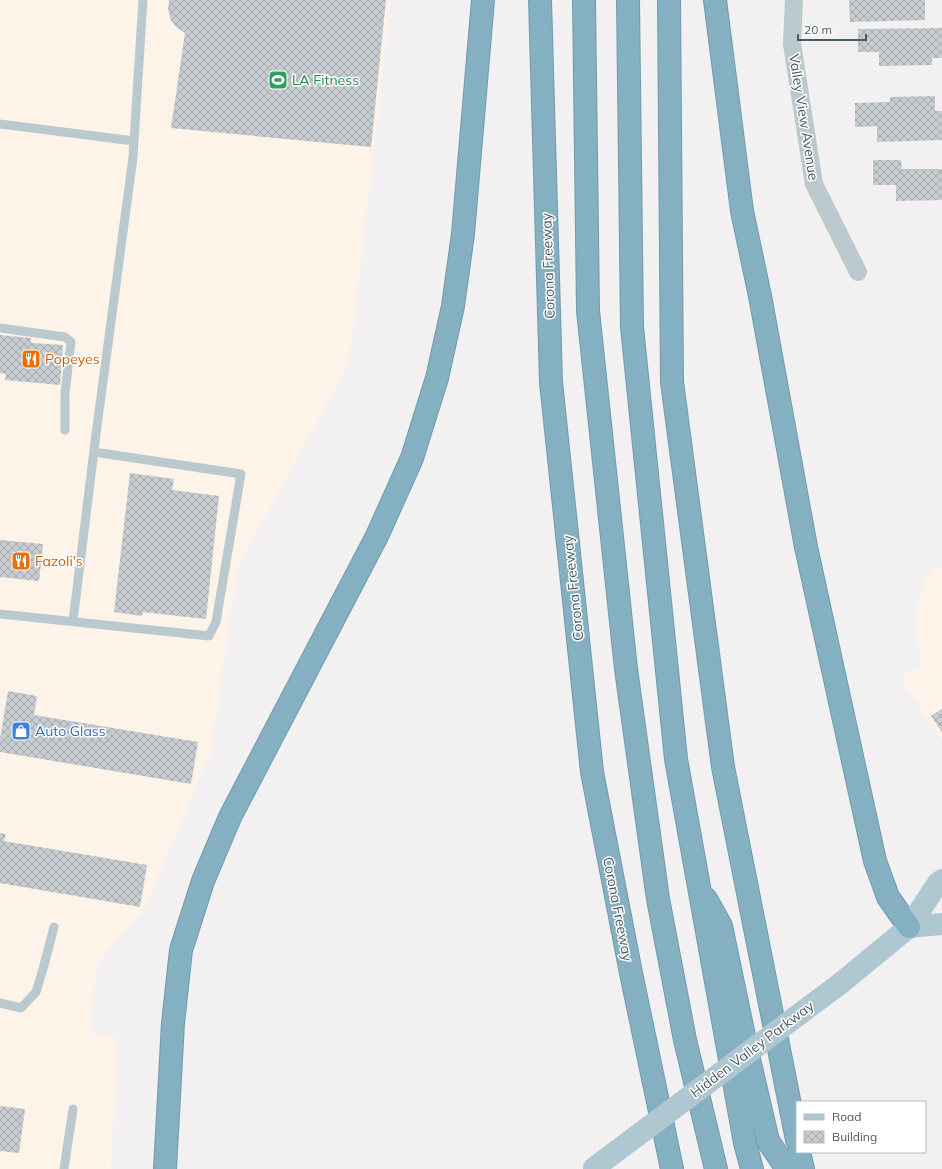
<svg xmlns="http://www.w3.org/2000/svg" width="942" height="1169" font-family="Mulish,sans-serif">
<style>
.commercial{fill:#fdf3e9}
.building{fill:url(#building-cross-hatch)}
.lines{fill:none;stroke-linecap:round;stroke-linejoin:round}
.motorway-casing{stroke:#6f9bae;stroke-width:24}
.service{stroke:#bac9ce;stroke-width:9}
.minor{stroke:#bac9ce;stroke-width:18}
.primary{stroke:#aec7d0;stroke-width:22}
.motorway{stroke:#84b0c2;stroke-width:22}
.primary-bridge{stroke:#aec7d0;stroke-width:22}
.labels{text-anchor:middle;stroke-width:3;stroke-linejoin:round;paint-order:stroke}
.leisure-label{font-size:14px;fill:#27864d;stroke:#fff;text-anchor:start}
.street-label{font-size:14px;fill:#46595f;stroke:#fff}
.food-label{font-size:14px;fill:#c56008;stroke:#fff;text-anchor:start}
.shop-label{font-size:14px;fill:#366cbe;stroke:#fff;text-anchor:start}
</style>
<defs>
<pattern id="building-cross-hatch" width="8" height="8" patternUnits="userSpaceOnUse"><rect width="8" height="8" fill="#c6ccd0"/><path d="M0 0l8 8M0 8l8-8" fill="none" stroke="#a3a9ac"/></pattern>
</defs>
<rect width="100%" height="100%" fill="#f2f0f0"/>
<!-- commercial -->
<path class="commercial" d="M0 0H390L374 150 349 363 237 569 211 752 145 908 97 964 90 1032 117 1039 111 1169H0Z
M937 567 942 568V741L900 678 921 666 916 619 919 601 925 579Z"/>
<!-- building -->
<path class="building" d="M169 0H386L371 147 171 128 185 33 176 27 171 20 168 9Z
M849 0H925V20L850 22Z
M942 28V58H932V65L879 66V52H858V29Z
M935 96V111H942V140L877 142V126L855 127V103L890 102V97Z
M873 160H901L902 169H942V200L896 201V185H873Z
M0 335 31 338V343L63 345 60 385 5 380 6 374 0 373Z
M130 473 174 479 172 490 219 496 206 619 143 612 142 616 114 612Z
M0 540 43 544 39 581 0 577Z
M8 691 37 696 34 715 198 742 191 784 0 752V739Z
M942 709V732L931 716Z
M0 833 6 834 4 841 147 865 140 907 0 883Z
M0 1106 25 1109 19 1153 0 1151Z"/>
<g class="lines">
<!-- motorway casing -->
<g class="motorway-casing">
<path id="motorway" d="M540 0 551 382 592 772 631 973 672 1169
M584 0 588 311 626 669 658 899 685 1040 716 1169
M628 0 632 327 676 759 745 1143 752 1169
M669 0 672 382 723 767 797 1140
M715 0 742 211 760 296 806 547 875 861 888 897 909 927
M706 899 721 926 748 1055 768 1141 787 1169
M799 1152 803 1169
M165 1169 173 1023 181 950 203 881 230 817 377 536 412 458 437 378 453 306 463 234 483 0"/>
</g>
<!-- service -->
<path class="service" d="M0 124 134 141
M0 328 65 337 71 342 65 393V430
M0 614 209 636 216 622 241 474 94 452
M73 621 96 434 133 157 143 0
M0 1003 21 1008 36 992 43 969 54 927
M64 1169 73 1109"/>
<!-- minor -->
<path class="minor" d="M794 0 792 44 814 184 858 272"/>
<!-- primary -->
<path class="primary" d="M909 927 942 924
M841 983 909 927 938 883 942 880"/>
<!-- motorway -->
<use href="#motorway" class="motorway"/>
<!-- primary-bridge -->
<path class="primary-bridge" d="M594 1168 841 983"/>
</g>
<!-- icons -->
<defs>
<g id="stadium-square" transform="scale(1)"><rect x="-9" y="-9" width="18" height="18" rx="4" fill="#2e9e5b" stroke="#fff"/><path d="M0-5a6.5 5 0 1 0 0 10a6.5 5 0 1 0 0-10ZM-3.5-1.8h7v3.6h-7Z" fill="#fff"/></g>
<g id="restaurant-square" transform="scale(1)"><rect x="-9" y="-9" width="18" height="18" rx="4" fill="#e8710a" stroke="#fff"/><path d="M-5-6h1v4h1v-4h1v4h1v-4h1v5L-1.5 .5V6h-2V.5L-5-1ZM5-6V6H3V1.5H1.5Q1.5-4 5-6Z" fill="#fff"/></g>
<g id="shop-square" transform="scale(1)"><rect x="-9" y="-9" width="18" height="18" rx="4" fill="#3f7fe0" stroke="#fff"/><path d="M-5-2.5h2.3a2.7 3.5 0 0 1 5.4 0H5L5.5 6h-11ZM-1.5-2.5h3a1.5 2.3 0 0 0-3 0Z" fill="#fff"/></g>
</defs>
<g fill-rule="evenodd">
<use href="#stadium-square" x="278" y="80"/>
<use href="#restaurant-square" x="31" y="359"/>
<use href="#restaurant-square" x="21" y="561"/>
<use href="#shop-square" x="21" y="731"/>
</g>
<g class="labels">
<!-- leisure labels -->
<g class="leisure-label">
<text x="292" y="85">LA Fitness</text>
</g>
<!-- street labels -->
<g class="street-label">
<text transform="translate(804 117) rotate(81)" y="5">Valley View Avenue</text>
<text transform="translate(548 266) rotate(-92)" y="5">Corona Freeway</text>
<text transform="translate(573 588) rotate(-96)" y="5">Corona Freeway</text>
<text transform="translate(618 909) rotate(79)" y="5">Corona Freeway</text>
<text transform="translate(752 1049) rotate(-37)" y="5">Hidden Valley Parkway</text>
</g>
<!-- food labels -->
<g class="food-label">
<text x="45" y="364">Popeyes</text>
<text x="35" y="566">Fazoli's</text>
</g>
<!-- shop labels -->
<g class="shop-label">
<text x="35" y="736">Auto Glass</text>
</g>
</g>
<!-- legend -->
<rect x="796" y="1101" width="130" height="52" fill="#ffffff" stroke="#b5bdbf"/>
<rect x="804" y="1114" width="20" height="6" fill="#aec7d0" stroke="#b5bdbf"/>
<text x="832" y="1121" font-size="12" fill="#46595f">Road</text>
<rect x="804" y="1131" width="20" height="12" fill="url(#building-cross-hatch)" stroke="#b5bdbf"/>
<text x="832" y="1141" font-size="12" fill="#46595f">Building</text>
<!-- scale -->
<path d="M798 34v6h68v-6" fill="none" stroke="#46595f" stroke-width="2"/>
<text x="804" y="34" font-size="12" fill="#46595f" stroke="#ffffff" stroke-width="3" paint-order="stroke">20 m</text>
</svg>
